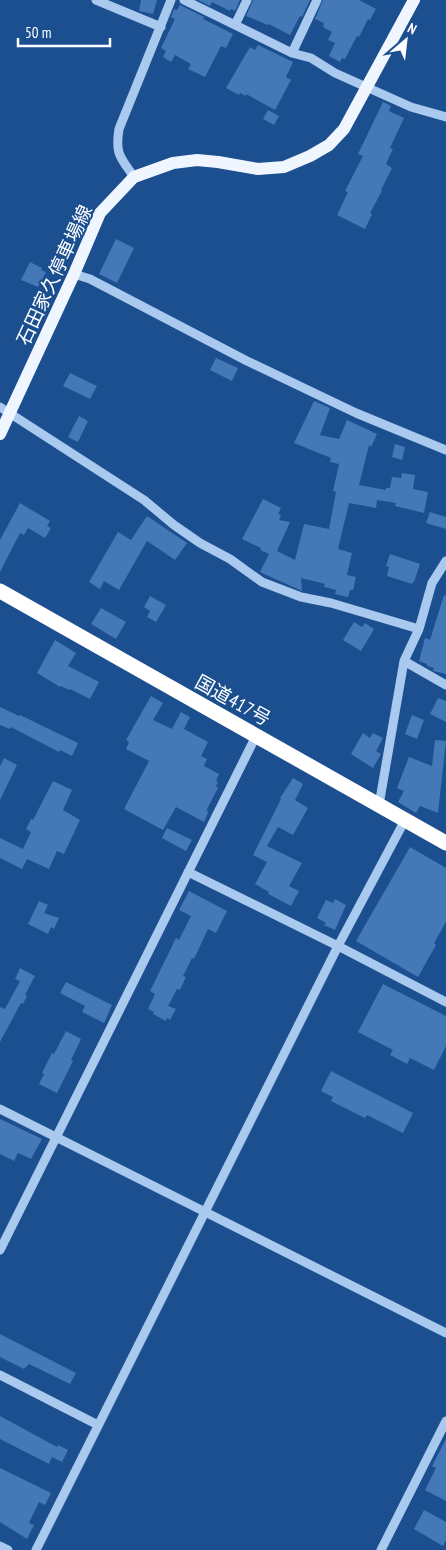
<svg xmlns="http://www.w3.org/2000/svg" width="446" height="1550" font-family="'PT Sans Narrow','Noto Sans JP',sans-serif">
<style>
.building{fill:#4478b7}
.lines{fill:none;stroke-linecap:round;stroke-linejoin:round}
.minor{stroke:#a9c9ee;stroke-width:9}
.major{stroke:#f0f6ff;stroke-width:12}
.highway{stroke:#fff;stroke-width:15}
.labels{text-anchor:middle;stroke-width:4;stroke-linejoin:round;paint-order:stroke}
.street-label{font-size:19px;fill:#fff;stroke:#1b4f8f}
</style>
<rect width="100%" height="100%" fill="#1b4f8f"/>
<!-- building -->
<path class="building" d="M141 0H157L153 14 139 11Z
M198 0H240L235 11 231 9 230 11 212 2 210 6Z
M253 0H310L302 17 300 16 290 35 269 24 268 25 246 16Z
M323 0H359L376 9 370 20 368 19 359 37 357 36 345 59 342 58 340 62 329 56 335 43 328 40 332 32 323 27 324 23 315 19Z
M180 5 204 17 203 19 233 34 226 48 221 46 205 77 188 69 191 64 175 55 171 62 163 57 166 51 161 48 175 19 171 17 174 9 177 10Z
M258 45 293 62 286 77 291 80 275 110 246 94V96L240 93 239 95 226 88 250 47 255 50Z
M383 102 391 106 389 111 404 118 390 148 393 149 386 164 392 168 381 190 382 191 370 213 372 214 365 229 337 215 348 192 345 191 363 156 358 154Z
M268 110 279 116 274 125 263 119Z
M116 239 134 248 117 283 99 274Z
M30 262 42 268 41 270 46 272 38 287 21 280Z
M216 358 238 368 232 381 210 370Z
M70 373 97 386 90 399 63 386Z
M314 401 330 408 320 435 339 439 347 420 377 434 371 447 369 445 359 485 386 490V488H390L392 477 401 478 402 473 415 475 413 489 428 492 424 513 395 506 396 503 377 500 376 508 349 503 338 549 352 553 347 575 356 577 353 590H350L348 597 335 594 336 590 324 587 325 584 301 578 302 591 260 572 269 554 260 550 261 548 242 539 263 499 281 508 278 514 281 515 279 520 290 522 277 551 295 560 304 524 329 529 336 492 333 491 339 464 330 462 331 458 294 443Z
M79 416 88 421 78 442 68 437Z
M395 444 405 447 402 460 392 457Z
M20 503 50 521 47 526 51 528 45 538 28 528 24 535 20 533 0 572V540Z
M430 512 446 517V529L426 523Z
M147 516 187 543 175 560 147 541 119 590 104 581 100 589 89 582 118 532 131 540Z
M390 554 420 564 414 582H413L412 584 387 576 389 567 386 566Z
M444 595 446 596V674L433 671 434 668 427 666V664L419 661 425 638 430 640Z
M150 596 166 605 156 622 147 617 150 611 144 607Z
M101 608 126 622 116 639 91 624Z
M354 622 362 627 365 623 374 629 361 651 343 640Z
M55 640 76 653 68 666 99 682 90 699 70 689 69 690 61 686 60 687 37 673Z
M151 696 163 703 153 720 172 729 181 712 190 717 184 729 208 742 201 756 207 759 204 766 219 774 216 781 218 782 216 786 218 788 207 809 208 813 204 822 176 807 163 830 124 809 149 761 126 749 129 742 126 740Z
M438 698 446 701V722L430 714Z
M0 707 19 716 20 715 78 743 72 756 60 750 59 752 11 727 10 729 0 725Z
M412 715 424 720 417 739 405 734Z
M363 733 370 738 373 733 383 738 376 751 381 754 373 768 351 754Z
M435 740 446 741 438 813 420 806 416 813 398 802 404 791 397 788 409 757 432 766Z
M4 758 17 765 0 800V766Z
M293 778 303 784 295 800 308 808 293 835 278 827 267 846 302 863 289 886 299 891 291 906 268 894 269 892 255 884 267 862 253 855 281 799 280 798Z
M53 781 72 790 63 810 80 820 64 854 57 851 49 869 27 859 22 869 0 858V838L23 849 31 832 26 829 31 819 33 820Z
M167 828 192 840 186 851 162 838Z
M410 847 446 868V922L434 943 436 945 418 977 356 941Z
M189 891 227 911 216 933 208 929 194 959 192 958 183 976 186 977 180 990 177 989 168 1006 176 1009 170 1020 167 1018 166 1021 153 1014 154 1012 148 1009 155 994 150 991 176 938 179 940 191 916 179 910Z
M335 899 346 905 335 930 324 925 326 923 317 918 326 900 333 903Z
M39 901 48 905 44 913 59 918 54 929 51 927 48 934 28 924Z
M20 968 35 976 25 995 27 996 23 1004 21 1003 0 1042V1007L5 1009 20 981 15 979Z
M66 982 112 1005 104 1023 82 1012 85 1006 60 993Z
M383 984 446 1016V1046L434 1070 410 1058 407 1064 390 1055 393 1050 358 1032Z
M66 1031 81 1039 71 1060 73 1061 57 1093 39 1084 44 1074 42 1073 52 1053 54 1054Z
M331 1071 413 1113 403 1133 367 1115 365 1118 331 1101 333 1097 321 1091Z
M0 1119 42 1139 31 1159 18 1153 14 1161 0 1154Z
M0 1334 76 1373 70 1384 29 1364 24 1369 0 1357Z
M0 1416 57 1447 58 1445 68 1450 62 1462 52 1457 49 1464 0 1439Z
M446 1439V1501L425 1490 436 1468 432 1466Z
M0 1468 51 1493 45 1505 39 1502 29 1523 34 1525 27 1539 0 1522Z
M424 1510 446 1522V1540L443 1546 414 1529Z"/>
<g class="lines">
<!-- minor -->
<path class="minor" d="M96 0 161 27
M184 0 292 53 311 58 335 73 411 107 446 117
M235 25 247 0
M292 53 317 0
M134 177C120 157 115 154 119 129L171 0
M74 274 90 279 247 361 356 413 446 450
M0 407 144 500 174 525 200 543 230 559 262 582 301 597 331 603 419 629
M404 661 446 685
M379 805 404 661 419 629 432 583 446 561
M188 872 338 946 446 1002
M0 1109 446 1333
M0 1250 256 736
M0 1375 98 1425
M0 1546 8 1550
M36 1550 338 946 405 820
M381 1550 446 1421"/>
<!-- major -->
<path class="major" d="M0 434 74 274 100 213 134 177 173 163 197 160 218 162 258 169 284 167 310 156 329 145 344 129 414 0"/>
<!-- highway -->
<path class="highway" d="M0 591 446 843"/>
</g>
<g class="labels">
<!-- street labels -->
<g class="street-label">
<text transform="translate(54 275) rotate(-65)" y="7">石田家久停車場線</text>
<text transform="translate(233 700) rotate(29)" y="7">国道417号</text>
</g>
</g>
<!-- north arrow -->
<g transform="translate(406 40) rotate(28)" stroke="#1b4f8f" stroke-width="4" paint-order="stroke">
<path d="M0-4L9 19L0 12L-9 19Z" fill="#ffffff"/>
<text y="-8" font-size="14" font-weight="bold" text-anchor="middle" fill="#ffffff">N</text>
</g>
<!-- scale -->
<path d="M18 38v8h92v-8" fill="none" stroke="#ffffff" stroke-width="2.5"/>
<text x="25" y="38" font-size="15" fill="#ffffff" stroke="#1b4f8f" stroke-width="4" paint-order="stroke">50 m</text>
</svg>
